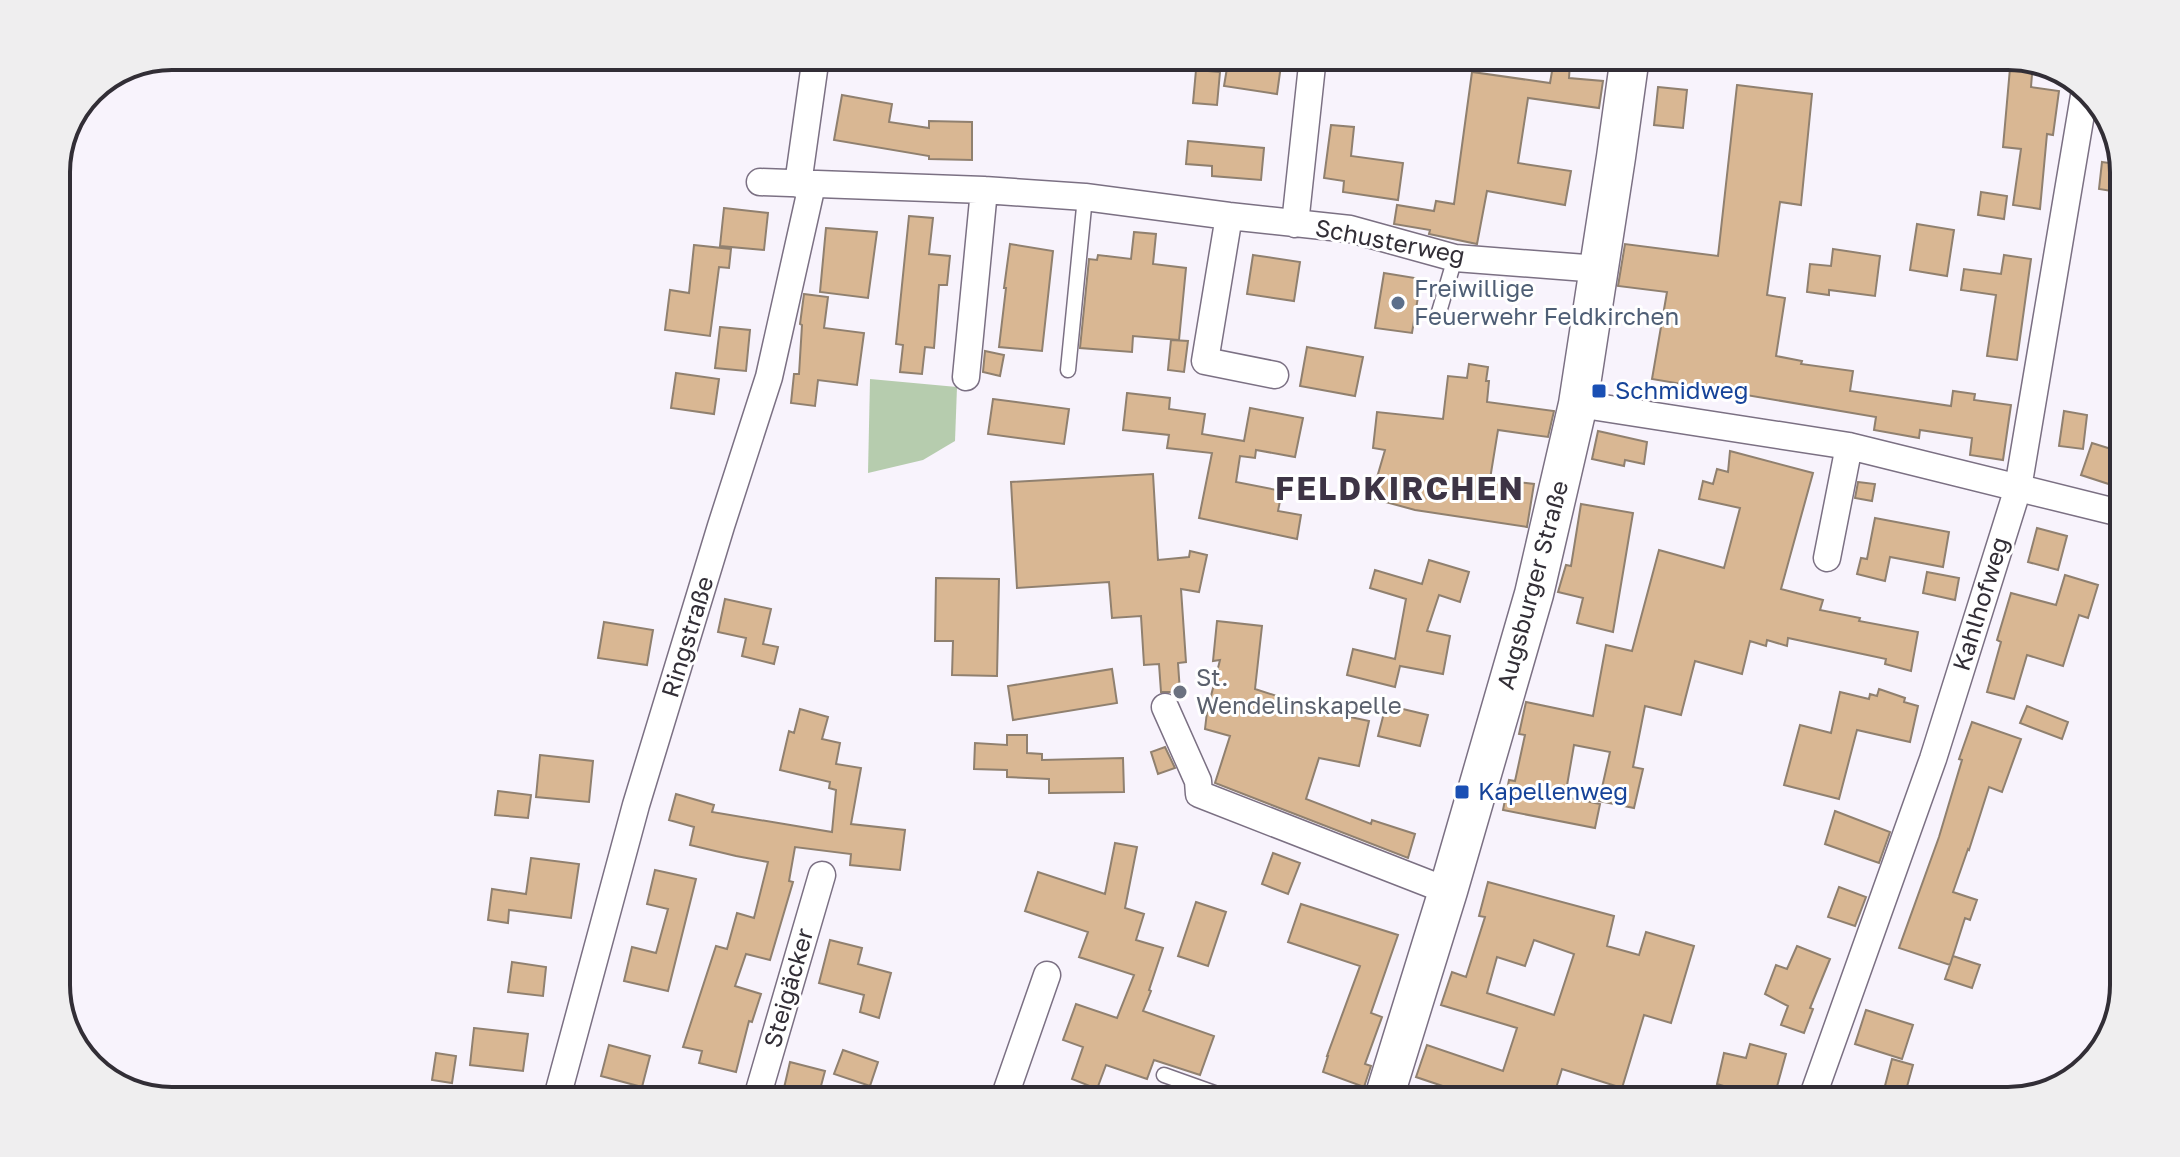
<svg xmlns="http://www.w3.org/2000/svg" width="2180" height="1157" font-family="'Golos Text',sans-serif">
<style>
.green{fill:#b6ccae}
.building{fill:#d9b793;stroke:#90806f;stroke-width:2;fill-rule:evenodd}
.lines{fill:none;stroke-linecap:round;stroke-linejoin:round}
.service-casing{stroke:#7b7083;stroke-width:17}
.minor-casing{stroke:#7b7083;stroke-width:29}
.secondary-casing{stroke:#7b7083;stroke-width:41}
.service{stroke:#fff;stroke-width:14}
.minor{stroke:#fff;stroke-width:26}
.secondary{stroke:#fff;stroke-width:38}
.service-dot{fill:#5c6f8a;stroke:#fff;stroke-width:3}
.transit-dot{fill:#1a4fb4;stroke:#fff;stroke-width:3}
.worship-dot{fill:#6b7280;stroke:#fff;stroke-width:3}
.labels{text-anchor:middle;stroke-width:6;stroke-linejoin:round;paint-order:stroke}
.street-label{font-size:24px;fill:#322e36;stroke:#fff}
.service-label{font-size:24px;fill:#4e5e75;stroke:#fff;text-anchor:start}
.transit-label{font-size:24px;fill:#164399;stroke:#fff;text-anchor:start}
.worship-label{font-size:24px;fill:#5b616d;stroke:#fff;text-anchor:start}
.district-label{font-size:32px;font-weight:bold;letter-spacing:2px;fill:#3d3445;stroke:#fff}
.rim{fill:none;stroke:#322e36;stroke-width:4}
</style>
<rect width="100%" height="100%" fill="#f8f3fc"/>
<!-- green -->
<path class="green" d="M870 379 957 387 955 441 923 460 868 473Z"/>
<!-- building -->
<path class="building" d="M1229 56 1282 58 1277 94 1224 86Z
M2011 57 2033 62 2031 87 2059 91 2053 135 2047 134 2040 209 2013 205 2021 149 2003 147Z
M1554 60 1570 63 1569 78 1603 81 1599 108 1528 98 1518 163 1571 171 1565 205 1487 191 1477 244 1429 234 1430 230 1394 224 1397 205 1434 211 1436 201 1454 204 1472 72 1550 83Z
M1196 70 1220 72 1217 105 1193 103Z
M1737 85 1812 94 1801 205 1780 202 1767 295 1785 298 1776 356 1802 361 1801 364 1853 371 1850 391 1951 406 1953 391 1975 394 1974 400 2011 405 2003 460 1970 455 1972 438 1920 430 1919 438 1874 430 1876 417 1652 379 1667 292 1618 286 1625 244 1718 256Z
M1658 87 1687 90 1683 128 1654 125Z
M842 95 892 104 889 122 929 128V121L972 122V160L929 159V156L834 140Z
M1331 125 1354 127 1351 156 1403 163 1398 200 1343 192 1344 181 1324 178Z
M1188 141 1264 148 1261 180 1212 176V166L1186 164Z
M2102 162 2124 165V193L2099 189Z
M1981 192 2007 196 2004 219 1978 215Z
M724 208 768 213 764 250 720 246Z
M909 216 933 218 929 254 950 256 947 285H939L934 348 925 347 922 374 900 372 903 345 896 344Z
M1917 224 1954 230 1947 276 1910 270Z
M826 228 877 232 868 298 820 292Z
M1134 232 1156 234 1153 264 1186 268 1179 340 1133 336 1132 352 1080 348 1089 259 1097 260 1098 255 1131 259Z
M1010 244 1053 251 1042 351 999 347 1006 288H1004Z
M694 245 731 249 729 268 719 267 710 336 665 330 670 290 689 293Z
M1833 249 1880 256 1875 296 1829 290V295L1807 292 1810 264 1831 266Z
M1253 255 1300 262 1294 301 1247 294Z
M2004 255 2031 259 2017 360 1987 356 1996 295 1961 290 1964 269 2001 274Z
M1384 273 1421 279 1412 333 1375 328Z
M804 294 828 297 824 328 864 333 857 385 818 380 815 406 791 403 794 374H799L802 325 800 324Z
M720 327 750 330 746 371 715 368Z
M1171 340 1188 341 1184 372 1168 370Z
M1307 347 1363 357 1355 396 1300 386Z
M985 351 1004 355 1000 376 983 372Z
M1469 364 1488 367 1486 381H1489L1487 402 1554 411 1548 437 1498 430 1490 479 1534 484 1527 527 1415 510 1371 498 1385 450 1373 448 1377 412 1443 419 1448 376 1467 378Z
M676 373 719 379 714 414 671 408Z
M1127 393 1170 398 1169 409 1205 414 1202 434 1244 441 1250 408 1303 418 1295 457 1256 450 1255 458 1240 456 1236 482 1282 491 1278 511 1301 515 1297 539 1199 518 1212 453 1167 448 1169 435 1123 430Z
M993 399 1069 409 1064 444 988 434Z
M2064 411 2087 415 2083 449 2059 446Z
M1598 431 1647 442 1644 464 1625 460 1624 466 1592 459Z
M2092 443 2124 453V489L2081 475Z
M1730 451 1813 473 1781 589 1823 600 1820 610 1860 618 1859 621 1918 632 1911 671 1885 664 1886 659 1788 638 1787 646 1767 640 1766 646 1750 641 1742 674 1695 661 1681 715 1645 706 1633 767 1643 769 1634 808 1599 801 1610 752 1574 745 1565 797 1600 804 1595 828 1503 810 1509 780 1515 781 1525 735 1519 734 1526 702 1593 716 1606 645 1632 651 1659 550 1724 568 1740 508 1699 499 1703 481 1713 484 1717 469 1728 472Z
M1153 474 1158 560 1189 557 1190 551 1207 555 1199 592 1181 589 1186 662 1178 663 1180 692H1161L1159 664 1144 665 1141 616 1112 618 1109 582 1017 588 1011 482Z
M1858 482 1875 484 1872 501 1855 498Z
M1581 504 1633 513 1613 632 1577 623 1583 598 1558 592 1566 565 1571 566Z
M1875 518 1949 532 1943 567 1890 557 1885 581 1857 574 1861 558 1867 559Z
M2037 528 2067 536 2058 570 2028 562Z
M1429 560 1469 572 1460 602 1439 595 1427 631 1450 636 1443 674 1400 666 1395 687 1347 675 1353 649 1395 659 1406 599 1370 588 1375 570 1422 584Z
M1927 572 1959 578 1955 600 1923 593Z
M2065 575 2098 585 2088 618 2079 615 2063 666 2027 655 2014 699 1987 692 2001 642 1997 640 2011 593 2056 605Z
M936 578 999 579 997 676 952 675 953 641H935Z
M725 599 771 609 763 644 778 647 774 664 742 656 746 638 718 632Z
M1217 621 1262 626 1255 689 1327 712 1369 721 1359 766 1319 758 1306 799 1371 824 1372 820 1415 834 1408 858 1215 783 1230 736 1205 729 1207 712 1220 660 1213 661Z
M604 622 653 630 647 665 598 658Z
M1112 669 1117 703 1013 720 1008 686Z
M1879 689 1905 698 1904 702 1918 706 1910 742 1857 730 1839 799 1784 785 1800 725 1831 733 1840 692 1869 699 1870 694 1877 696Z
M1386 705 1428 715 1420 746 1378 736Z
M2027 706 2068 722 2062 739 2020 723Z
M800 709 828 717 822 739 840 743 836 764 861 768 851 824 905 830 900 870 850 865 851 854 795 847 789 881 793 882 770 960 746 954 735 986 761 994 752 1022 749 1021 736 1072 699 1063 702 1051 683 1047 716 946 727 949 737 913 754 918 768 862 736 856 690 845 694 827 669 820 676 794 714 805 712 812 832 832 836 790 829 788 830 782 780 770 789 731 794 733Z
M1972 722 2021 739 2002 792 1989 787 1969 850 1968 849 1953 892 1977 900 1970 920 1965 918 1950 965 1899 948 1939 837 1962 760 1959 759Z
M1007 735H1027V753L1042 754V760L1123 758 1124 792 1049 793V779L1007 777V770L974 769 975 743 1007 745Z
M1165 747 1175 768 1158 774 1151 752Z
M540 755 593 761 589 802 536 797Z
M498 791 531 795 528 818 495 815Z
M1835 811 1890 832 1879 863 1825 844Z
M1115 843 1137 847 1125 908 1144 914 1136 940 1163 948 1149 990 1151 991 1143 1011 1214 1036 1200 1075 1154 1060 1147 1079 1106 1065 1097 1089 1072 1079 1083 1047 1063 1040 1076 1004 1117 1018 1134 975 1079 957 1088 932 1025 911 1038 872 1105 894Z
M1273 853 1300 863 1288 894 1262 884Z
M531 858 579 864 571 918 509 910 508 923 488 920 492 889 526 894Z
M655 870 696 879 668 991 624 981 632 947 656 953 668 909 647 904Z
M1488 882 1614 916 1607 946 1639 955 1646 932 1694 946 1671 1023 1644 1015 1622 1088 1562 1069 1552 1101H1487L1416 1077 1427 1045 1503 1071 1517 1028 1441 1005 1452 972 1466 977 1485 917 1479 916ZM1534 940 1574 954 1554 1015 1487 993 1497 957 1525 966Z
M1839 887 1866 897 1855 926 1828 917Z
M1196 902 1226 912 1208 966 1178 956Z
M1301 904 1398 935 1371 1013 1382 1017 1365 1064 1371 1066 1364 1087 1323 1072 1328 1056H1327L1360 966 1288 942Z
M830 940 862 948 858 964 891 973 879 1018 860 1012 864 995 819 983Z
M1797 946 1830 959 1810 1008 1813 1009 1804 1033 1781 1025 1788 1006 1765 994 1776 965 1787 969Z
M1953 956 1980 965 1972 988 1945 979Z
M512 962 546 967 543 996 508 992Z
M1866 1010 1913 1025 1902 1059 1855 1044Z
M474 1028 528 1034 523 1071 470 1065Z
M1750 1044 1786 1054 1773 1101 1717 1084 1724 1053 1746 1058Z
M609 1045 650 1056 642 1087 601 1076Z
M843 1050 878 1062 870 1086 834 1074Z
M436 1053 456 1056 452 1083 432 1080Z
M1892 1059 1913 1065 1903 1101H1881Z
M790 1062 825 1071 818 1097 784 1088Z"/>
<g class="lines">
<!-- service casing -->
<g class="service-casing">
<path id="service" d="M1439 312 1455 258
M1068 370 1085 197
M1164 1075 1237 1101"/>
</g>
<!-- minor casing -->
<g class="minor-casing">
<path id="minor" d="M760 182 984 190 1085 197 1229 216 1350 229 1455 258 1599 269
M798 184 816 56
M1229 216 1205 361 1275 375
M1295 224 1313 56
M966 377 984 190
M1578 404 1849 446 2124 514
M1827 558 1849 446
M1165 707 1198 781 1199 794 1448 891
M556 1101 636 805 721 526 769 377 812 185
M756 1101 822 875
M1003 1101 1047 975
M1811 1101 1933 759 2018 488 2085 90"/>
</g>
<!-- secondary casing -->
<g class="secondary-casing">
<path id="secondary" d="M1383 1101 1448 891 1534 594 1578 404 1616 157 1630 56"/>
</g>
<!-- service -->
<use href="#service" class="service"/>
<!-- minor -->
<use href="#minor" class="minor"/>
<!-- secondary -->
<use href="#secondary" class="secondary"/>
</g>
<!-- markers -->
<circle class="service-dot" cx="1398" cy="303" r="8"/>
<g class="transit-dot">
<rect x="1591" y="383" width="16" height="16" rx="4"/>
<rect x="1454" y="784" width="16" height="16" rx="4"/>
</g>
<circle class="worship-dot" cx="1180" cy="692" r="8"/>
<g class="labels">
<!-- street labels -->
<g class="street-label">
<text transform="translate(1390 242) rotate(11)" y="8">Schusterweg</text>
<text transform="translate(1533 585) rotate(-75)" y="8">Augsburger Straße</text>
<text transform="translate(1981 604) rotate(-73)" y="8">Kahlhofweg</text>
<text transform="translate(688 637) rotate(-73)" y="8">Ringstraße</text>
<text transform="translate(789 988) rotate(-74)" y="8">Steigäcker</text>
</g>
<!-- service labels -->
<g class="service-label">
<text x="1414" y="297">Freiwillige<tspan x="1414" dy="28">Feuerwehr Feldkirchen</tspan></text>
</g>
<!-- transit labels -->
<g class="transit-label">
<text x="1615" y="399">Schmidweg</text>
<text x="1478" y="800">Kapellenweg</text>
</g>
<!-- worship labels -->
<g class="worship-label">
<text x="1196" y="686">St.<tspan x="1196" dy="28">Wendelinskapelle</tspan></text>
</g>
<!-- district labels -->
<g class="district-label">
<text x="1400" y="500">FELDKIRCHEN</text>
</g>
</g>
<!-- crop -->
<path d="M0 0H2180V1157H0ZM172 70H2008A102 102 0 0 1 2110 172V985A102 102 0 0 1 2008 1087H172A102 102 0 0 1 70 985V172A102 102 0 0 1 172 70Z" fill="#efeeef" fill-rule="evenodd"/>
<path class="rim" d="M172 70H2008A102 102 0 0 1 2110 172V985A102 102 0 0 1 2008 1087H172A102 102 0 0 1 70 985V172A102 102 0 0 1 172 70Z"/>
</svg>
